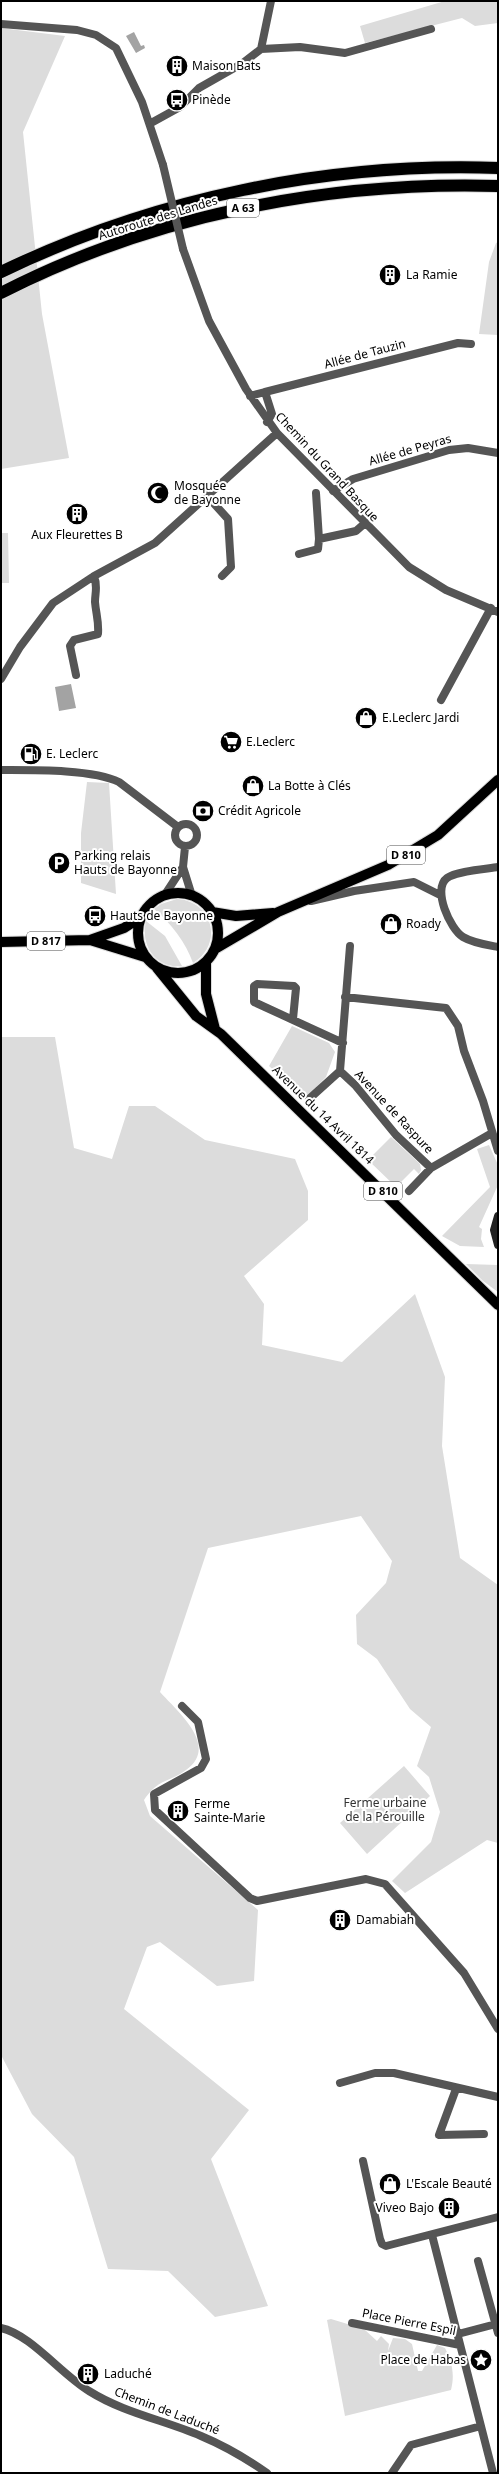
<svg xmlns="http://www.w3.org/2000/svg" width="499" height="2474" font-family="'Noto Sans',sans-serif">
<style>
.green{fill:#dcdcdc}
.water{fill:#a3a3a3}
.lines{fill:none;stroke-linecap:round;stroke-linejoin:round}
.primary-casing{stroke:#dbdbdb;stroke-width:12}
.highway-casing{stroke:#dbdbdb;stroke-width:14}
.street{stroke:#555;stroke-width:8}
.secondary{stroke:#222;stroke-width:8}
.primary{stroke:#000;stroke-width:10}
.highway{stroke:#000;stroke-width:12}
.street-bridge{stroke:#555;stroke-width:8}
.labels{text-anchor:middle;stroke-width:4;stroke-linejoin:round;paint-order:stroke}
.shield{fill:#fff;stroke:#4c4c4c;stroke-width:1}
.shield-label{font-size:11px;font-weight:bold;fill:#000}
.poi-label{font-size:12px;fill:#000;stroke:#fff;text-anchor:start}
.street-label{font-size:12px;fill:#000;stroke:#fff}
.park-label{font-size:12px;fill:#333;stroke:#fff}
</style>
<rect width="100%" height="100%" fill="#fff"/>
<!-- green -->
<path class="green" d="M445 1H498V23L475 26 462 18 365 43 360 26Z
M1 28 65 36 23 132 42 314 69 458 1 469Z
M498 242V335L479 334 489 262 496 243Z
M1 533H8L9 583H1Z
M87 782 109 783 116 894 81 883V833Z
M177 899C213 901 224 944 193 963 186 943 171 923 154 909L161 904Z
M146 921 165 936 182 966C156 969 140 946 146 921Z
M292 1026 329 1043 335 1052 326 1077 305 1099 269 1066Z
M1 1037H55L74 1148 112 1159 129 1106H155L205 1140 295 1159 308 1191V1220L244 1276 264 1304 262 1345 342 1362 415 1294 445 1377 442 1446 460 1558 498 1585V1843L487 1840 405 1893 392 1881 431 1842 440 1812 429 1777 417 1766 431 1727 410 1709 377 1659 357 1644 356 1615 386 1583 392 1561 361 1516 208 1548 160 1692C177 1711 220 1746 186 1770 167 1784 160 1777 144 1800L150 1816 258 1910 254 1981 217 1986 160 1942 147 1947 124 2009 249 2110 211 2159 268 2306 215 2317 168 2271 108 2269 74 2157 32 2114 1 2055Z
M391 1137 420 1164 421 1170 419 1174 414 1169 396 1187 368 1160Z
M489 1145 498 1165V1185L479 1227 482 1229 481 1239 484 1247 460 1246 442 1236 490 1187 477 1149Z
M466 1264 498 1265V1292L483 1281Z
M404 1766 430 1796 367 1854 340 1823Z
M331 2319 364 2329 377 2341 381 2336 389 2344 388 2351 393 2338 405 2339 412 2344 418 2371H422L437 2345 445 2348C452 2362 455 2374 451 2390L345 2416 327 2320Z"/>
<!-- water -->
<path class="water" d="M134 32 141 46 144 45 145 48 136 53 126 36Z
M71 684 76 708 59 711 55 687Z"/>
<g class="lines">
<!-- primary casing -->
<g class="primary-casing">
<path id="primary" d="M138 933a40 40 0 1 1 80 0a40 40 0 1 1-80 0Z
M212 912 236 916 273 913
M90 940 145 957
M1 942 90 940 124 928 141 917
M215 949 278 912 388 865 438 835 498 780
M206 962V994L215 1029
M157 968 196 1016 221 1034 498 1305"/>
</g>
<!-- highway casing -->
<g class="highway-casing">
<path id="highway" d="M1 272C154 198 328 162 498 168
M1 293C153 215 328 181 498 186"/>
</g>
<!-- street -->
<path class="street" d="M1 24 77 30 96 35 116 48 142 102 163 165
M261 49 300 47 345 53 431 29
M151 123 180 107 199 88 243 63 261 49 271 1
M183 249 209 321 246 389 277 433 409 567 446 590 498 612
M265 392 458 343 471 344
M250 396 265 392 272 414 267 422
M333 491 353 479 449 450 468 448 498 453
M316 493 319 539 356 531 364 524
M208 497 228 519 231 567 222 576
M299 554 318 549 319 539
M76 675 70 646 74 640 98 634C99 621 96 614 95 602 95 593 98 586 94 576
M1 679 20 647 53 603 94 576 155 543 277 433
M441 700 491 608
M1 770C32 770 93 769 119 782L178 827
M175 835a11 11 0 1 1 22 0a11 11 0 1 1-22 0Z
M185 847 183 867 192 896
M498 867C486 869 456 871 447 878 432 889 450 929 463 937 473 943 487 945 498 947
M164 896 183 867
M311 901 354 891 414 882 440 895
M350 946 340 1071 355 1085 396 1135 431 1168
M345 997 446 1008 458 1026 464 1051 483 1101 498 1151
M293 1019 296 988 294 986 257 984 254 986V1002L343 1043
M309 1099 340 1071
M409 1191 431 1168 492 1133
M182 1706 198 1722 206 1759 201 1768 154 1794 155 1810 250 1898 257 1901 366 1879 385 1884 464 1973 498 2029
M340 2083 375 2073H394L498 2097
M456 2089 439 2135 484 2134
M363 2161 380 2239 382 2244 386 2246 498 2217
M432 2235 493 2473
M478 2261 498 2333
M352 2323 460 2345
M1 2328C30 2334 62 2375 89 2391 124 2413 164 2420 201 2436 225 2446 247 2459 267 2473
M458 2334 496 2324
M392 2473 411 2445 481 2426"/>
<!-- secondary -->
<path class="secondary" d="M498 1216 494 1230 498 1245"/>
<!-- primary -->
<use href="#primary" class="primary"/>
<!-- highway -->
<use href="#highway" class="highway"/>
<!-- street-bridge -->
<path class="street-bridge" d="M163 165 183 249"/>
</g>
<!-- icons -->
<defs>
<g id="building-disc" transform="scale(1.15)"><circle r="9.5" fill="#000" stroke="#fff"/><path d="M-4-6H4V6H1V3H-1V6H-4ZM-2.5-4.3h1.7v1.8h-1.7ZM.8-4.3h1.7v1.8H.8ZM-2.5-1h1.7V.8h-1.7ZM.8-1h1.7V.8H.8Z" fill="#fff"/></g>
<g id="bus-disc" transform="scale(1.15)"><circle r="9.5" fill="#000" stroke="#fff"/><path d="M-5-6H5V4H4V6H2V4H-2V6H-4V4H-5ZM-3.5-4V0h7V-4ZM-3.5 1.2v1.5H-2V1.2ZM2 1.2v1.5H3.5V1.2Z" fill="#fff"/></g>
<g id="mosque-disc" transform="scale(1.15)"><circle r="9.5" fill="#000" stroke="#fff"/><path d="M3.5-4.9A6 6 0 1 0 3.5 4.9A5 5 0 1 1 3.5-4.9Z" fill="#fff"/></g>
<g id="shop-disc" transform="scale(1.15)"><circle r="9.5" fill="#000" stroke="#fff"/><path d="M-5-2.5h2.3a2.7 3.5 0 0 1 5.4 0H5L5.5 6h-11ZM-1.5-2.5h3a1.5 2.3 0 0 0-3 0Z" fill="#fff"/></g>
<g id="supermarket-disc" transform="scale(1.15)"><circle r="9.5" fill="#000" stroke="#fff"/><path d="M-6-5.5h2.5l.6 2H6L4.5 2H-2.5L-4.4-4H-6ZM-1.5 3.2a1.3 1.3 0 1 0 .1 0ZM3 3.2a1.3 1.3 0 1 0 .1 0Z" fill="#fff"/></g>
<g id="fuel-disc" transform="scale(1.15)"><circle r="9.5" fill="#000" stroke="#fff"/><path d="M-5.5-6h7V0h2V4h1.3V-2.5L3-4.5l.8-.8L6-3V5H2.5V1h-1V6h-7ZM-4.2-4.7v3.2H.2V-4.7Z" fill="#fff"/></g>
<g id="bank-disc" transform="scale(1.15)"><circle r="9.5" fill="#000" stroke="#fff"/><path d="M-6-4H6V4H-6ZM0-2.3a2.3 2.3 0 1 0 0 4.6a2.3 2.3 0 1 0 0-4.6Z" fill="#fff"/></g>
<g id="parking-disc" transform="scale(1.15)"><circle r="9.5" fill="#000" stroke="#fff"/><path d="M-3.5-5.5H1a3.5 3.5 0 0 1 0 7H-1V5.5H-3.5ZM-1-3.4V-.6H.8a1.4 1.4 0 0 0 0-2.8Z" fill="#fff"/></g>
<g id="sight-disc" transform="scale(1.15)"><circle r="9.5" fill="#000" stroke="#fff"/><path d="M0-6L1.8-2.2L6-1.7L2.9 1.2L3.7 5.4L0 3.3L-3.7 5.4L-2.9 1.2L-6-1.7L-1.8-2.2Z" fill="#fff"/></g>
</defs>
<g fill-rule="evenodd">
<use href="#building-disc" x="177" y="66"/>
<use href="#bus-disc" x="177" y="100"/>
<use href="#building-disc" x="390" y="275"/>
<use href="#mosque-disc" x="158" y="493"/>
<use href="#building-disc" x="77" y="514"/>
<use href="#shop-disc" x="366" y="718"/>
<use href="#supermarket-disc" x="231" y="742"/>
<use href="#fuel-disc" x="31" y="754"/>
<use href="#shop-disc" x="253" y="786"/>
<use href="#bank-disc" x="203" y="811"/>
<use href="#parking-disc" x="59" y="863"/>
<use href="#bus-disc" x="95" y="916"/>
<use href="#shop-disc" x="391" y="924"/>
<use href="#building-disc" x="178" y="1811"/>
<use href="#building-disc" x="340" y="1920"/>
<use href="#shop-disc" x="390" y="2184"/>
<use href="#building-disc" x="449" y="2208"/>
<use href="#sight-disc" x="481" y="2360"/>
<use href="#building-disc" x="88" y="2374"/>
</g>
<g class="labels">
<!-- shield labels -->
<g class="shield">
<rect x="227" y="199" width="32" height="18" rx="3"/>
<rect x="387" y="846" width="38" height="18" rx="3"/>
<rect x="27" y="932" width="38" height="18" rx="3"/>
<rect x="364" y="1182" width="38" height="18" rx="3"/>
</g>
<g class="shield-label">
<text x="243" y="212">A 63</text>
<text x="406" y="859">D 810</text>
<text x="46" y="945">D 817</text>
<text x="383" y="1195">D 810</text>
</g>
<!-- poi labels -->
<g class="poi-label">
<text x="192" y="70">Maison Bats</text>
<text x="192" y="104">Pinède</text>
<text x="406" y="279">La Ramie</text>
<text x="174" y="490">Mosquée<tspan x="174" dy="14">de Bayonne</tspan></text>
<text x="77" y="539" text-anchor="middle">Aux Fleurettes B</text>
<text x="382" y="722">E.Leclerc Jardi</text>
<text x="246" y="746">E.Leclerc</text>
<text x="46" y="758">E. Leclerc</text>
<text x="268" y="790">La Botte à Clés</text>
<text x="218" y="815">Crédit Agricole</text>
<text x="74" y="860">Parking relais<tspan x="74" dy="14">Hauts de Bayonne</tspan></text>
<text x="110" y="920">Hauts de Bayonne</text>
<text x="406" y="928">Roady</text>
<text x="194" y="1808">Ferme<tspan x="194" dy="14">Sainte-Marie</tspan></text>
<text x="356" y="1924">Damabiah</text>
<text x="406" y="2188">L'Escale Beauté</text>
<text x="434" y="2212" text-anchor="end">Viveo Bajo</text>
<text x="466" y="2364" text-anchor="end">Place de Habas</text>
<text x="104" y="2378">Laduché</text>
</g>
<!-- street labels -->
<g class="street-label">
<text transform="translate(158 218) rotate(-17)" y="4">Autoroute des Landes</text>
<text transform="translate(365 354) rotate(-15)" y="4">Allée de Tauzin</text>
<text transform="translate(410 450) rotate(-16)" y="4">Allée de Peyras</text>
<text transform="translate(327 467) rotate(47)" y="4">Chemin du Grand Basque</text>
<text transform="translate(394 1112) rotate(47)" y="4">Avenue de Raspure</text>
<text transform="translate(323 1115) rotate(44)" y="4">Avenue du 14 Avril 1814</text>
<text transform="translate(409 2322) rotate(11)" y="4">Place Pierre Espil</text>
<text transform="translate(167 2411) rotate(21)" y="4">Chemin de Laduché</text>
</g>
<!-- park labels -->
<g class="park-label">
<text x="385" y="1807">Ferme urbaine<tspan x="385" dy="14">de la Pérouille</tspan></text>
</g>
</g>
<!-- border -->
<rect width="499" height="2474" fill="none" stroke="#000000" stroke-width="4"/>
</svg>
